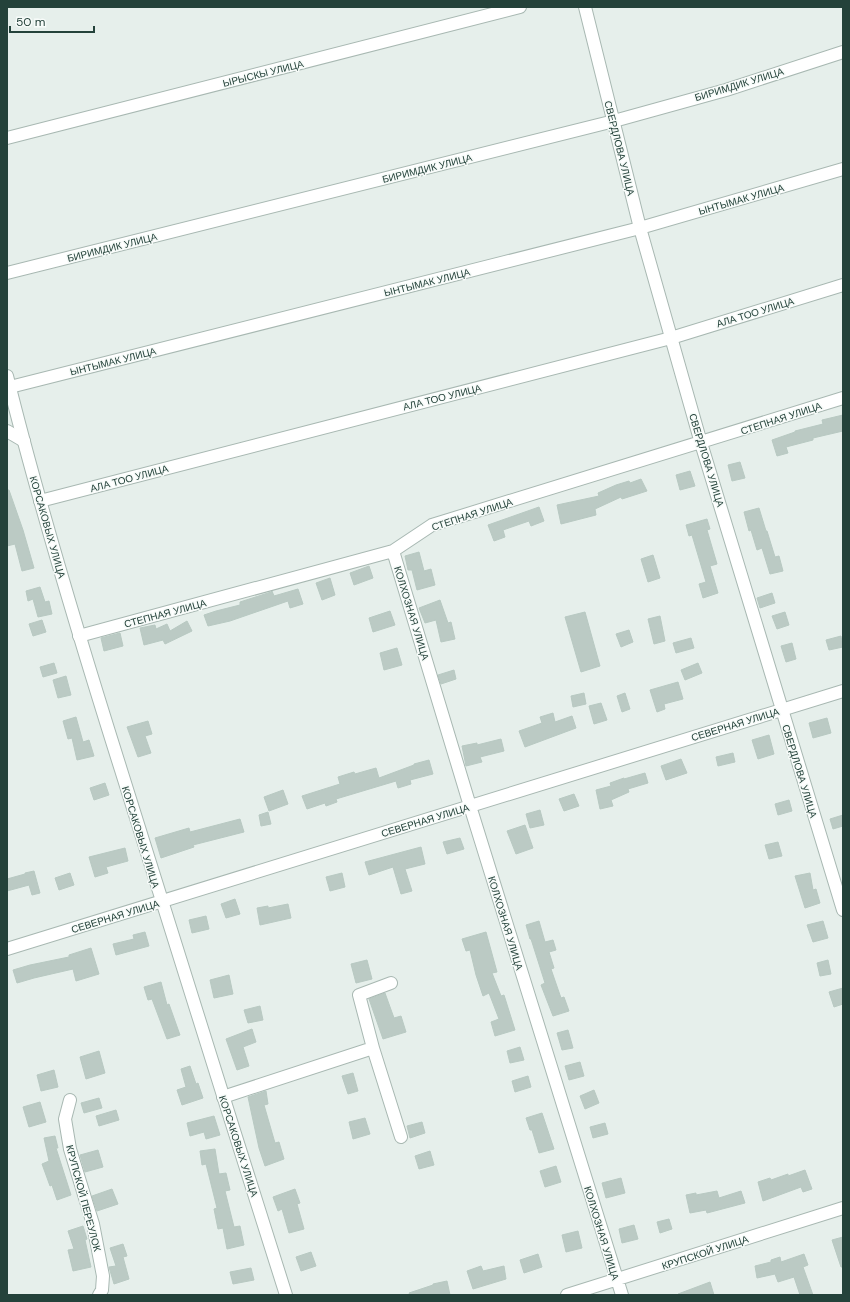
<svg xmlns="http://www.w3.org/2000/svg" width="850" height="1302" font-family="'DM Sans',sans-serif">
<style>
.building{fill:#bbcac4;stroke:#b8c9c2}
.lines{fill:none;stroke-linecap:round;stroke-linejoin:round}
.minor-casing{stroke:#a8b8b2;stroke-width:14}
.tertiary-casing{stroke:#a8b8b2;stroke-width:14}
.minor{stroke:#fff;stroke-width:12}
.tertiary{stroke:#fff;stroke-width:12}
.labels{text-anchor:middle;stroke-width:3;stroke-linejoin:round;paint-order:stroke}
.street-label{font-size:10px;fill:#24423a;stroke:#f7fbf9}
</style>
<rect width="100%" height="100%" fill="#e6efeb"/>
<!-- building -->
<path class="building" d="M843 415V431L813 438V440L786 447 788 453 777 456 772 440 795 432V431L823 424 822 420Z
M740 462 745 478 732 481 728 465Z
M690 471 695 486 680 490 676 475Z
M641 479 647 491 622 499 621 497 595 509 596 515 561 524 557 505 599 496 598 493 616 485 629 481 630 483Z
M7 490H9L23 530 34 568 22 571 15 544 7 546Z
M539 507 544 521 531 526 529 521 503 530 505 537 494 541 488 525Z
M759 508 766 531H767L775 557 779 556 783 571 770 574 762 548 757 550 751 530 749 531 744 512Z
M707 519 710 529 707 530 717 564 710 566 718 593 703 598 699 584 706 582 692 535 689 536 686 525Z
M419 552 424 571 431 569 435 585 417 590 412 570H408L405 556Z
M653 555 660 578 648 582 641 559Z
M369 566 373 578 354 585 350 573Z
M330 578 335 595 322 600 316 583Z
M40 587 45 602 49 601 52 614 38 617 33 599 28 601 26 591Z
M298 589 303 604 290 608 288 601 230 621 208 626 204 615 216 611 240 605V602L271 592 272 591 274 596Z
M772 593 775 603 760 608 757 598Z
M440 600 448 623 451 622 455 639 441 642 436 620 425 623 419 608Z
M390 611 395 625 373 632 369 618Z
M585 612 600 666 581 672 565 617Z
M785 612 789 625 777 629 772 616Z
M660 616 665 641 654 644 648 619Z
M42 620 46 632 33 636 29 624Z
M187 621 192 631 165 644 163 640 144 645 140 628 155 625 156 629 167 624 170 631Z
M629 630 633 642 621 647 616 634Z
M120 633 123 646 104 651 101 638Z
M841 636 843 647 829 650 826 640Z
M691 638 694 648 676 653 673 643Z
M792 643 796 659 786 662 781 646Z
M397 648 402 665 384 670 380 653Z
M54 663 57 673 43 677 40 667Z
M698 663 702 673 685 680 681 670Z
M454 670 456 679 441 684 438 675Z
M66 676 71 695 58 698 53 680Z
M678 682 683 699 664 704 665 709 657 712 650 690Z
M584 693 586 704 573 707 571 696Z
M625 693 630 709 622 712 617 696Z
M601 703 607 720 594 724 589 706Z
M553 713 555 722 572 716 576 728 525 747 519 731 542 723 540 717Z
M76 717 83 742 89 740 94 756 77 760 72 738 68 739 63 721Z
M827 718 831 733 813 738 809 723Z
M148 721 152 734 145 736 151 753 138 757 127 727Z
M769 735 774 754 758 759 752 740Z
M501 739 504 751 480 757 482 762 466 766 462 746 477 743V745Z
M733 753 735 762 718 766 716 757Z
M681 759 687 773 666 780 661 766Z
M429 760 433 774 410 780 411 784 398 788 396 781 336 799 337 802 326 806 325 803 307 809 302 796 340 784 338 777 354 772 355 774 376 768 379 778 414 765V764Z
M645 773 648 783 628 789 629 792 611 800 613 806 600 809 596 790 611 786 610 783 624 778V779Z
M105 783 109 795 94 800 90 788Z
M283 790 288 804 269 811 264 797Z
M574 794 579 806 564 811 559 799Z
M789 800 792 811 778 815 775 804Z
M540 810 544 825 530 828 526 814Z
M268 812 271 824 261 826 259 815Z
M843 815V826L833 829 830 819Z
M240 819 244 832 193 845 194 847 161 858 155 838 189 828 190 832Z
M525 825 533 848 516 854 507 831Z
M460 838 464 849 447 854 443 842Z
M778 842 782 856 769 859 765 845Z
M421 847 425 864 405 869 412 891 401 894 393 867 369 875 365 862Z
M125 848 128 861 106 867 108 873 95 877 89 857Z
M34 871 40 893 32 895 29 885 7 891V879L25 874V873Z
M70 873 74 885 59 890 55 878Z
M342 873 345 887 330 891 326 877Z
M810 873 813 890 816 889 820 903 805 908 795 876Z
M235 899 240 914 226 918 221 904Z
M288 904 291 918 260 925 257 908 268 906V908Z
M206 916 209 929 192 933 189 920Z
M539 921 545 942 553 940 556 950 549 952 554 968 551 969 561 998 564 997 569 1011 553 1016 541 985 545 983 531 939H530L526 925Z
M823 921 828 938 813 942 807 925Z
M145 932 149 946 116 955 113 944 134 939 133 935Z
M486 932 497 972 492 973 501 996 504 995 515 1030 495 1036 491 1022 499 1019 489 993 483 996 476 975 470 950 466 951 462 939Z
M91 948 99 974 76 981 73 969 34 978 17 983 13 970 30 965 69 957V955Z
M367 960 372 979 356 983 351 964Z
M828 960 831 974 820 976 817 963Z
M229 975 233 994 214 998 210 980Z
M161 982 167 1005 169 1004 180 1035 167 1039 152 999 148 1000 144 987Z
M843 988V1004L834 1007 829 992Z
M385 993 394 1018 401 1016 406 1032 383 1039 369 999Z
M260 1006 263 1020 248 1023 244 1010Z
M252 1029 256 1042 243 1047 249 1066 237 1070 226 1039Z
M568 1030 573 1048 562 1050 557 1033Z
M520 1047 524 1060 510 1063 507 1051Z
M99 1051 105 1073 86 1079 80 1057Z
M580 1062 584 1076 569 1080 565 1066Z
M190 1066 196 1084 198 1083 203 1098 182 1105 177 1090 186 1087 181 1069Z
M54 1070 58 1087 41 1091 37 1075Z
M353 1073 358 1091 348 1094 342 1076Z
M528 1076 531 1087 515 1092 512 1081Z
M594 1090 599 1103 585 1109 580 1096Z
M266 1091 268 1104 264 1105 275 1143 279 1142 284 1159 265 1166 259 1148 248 1097Z
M99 1098 102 1108 84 1113 81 1103Z
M40 1102 46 1122 29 1127 23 1107Z
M116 1110 119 1120 99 1126 96 1116Z
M542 1113 554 1149 539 1153 532 1130H530L526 1118Z
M214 1116 220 1135 206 1139 204 1132 190 1136 187 1123Z
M365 1118 370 1134 353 1139 349 1122Z
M422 1122 425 1133 410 1138 407 1126Z
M605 1123 608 1134 593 1138 590 1127Z
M55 1136 58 1148H56L71 1195 57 1200 52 1185 50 1186 42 1164 49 1161 44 1138Z
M215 1149 219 1174 226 1173 230 1190 225 1191 234 1227 240 1226 244 1245 227 1249 223 1228 218 1229 214 1209 217 1208 206 1164 202 1165 200 1151Z
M98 1150 103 1167 85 1172 80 1155Z
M430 1151 434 1165 419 1169 415 1156Z
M556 1166 561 1182 545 1187 540 1171Z
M805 1170 812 1189 803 1192 801 1187 763 1201 758 1182 770 1178 771 1180 788 1174V1176Z
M621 1178 625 1193 606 1198 602 1183Z
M112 1189 118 1204 97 1211 92 1196Z
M295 1189 300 1203 297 1204 304 1229 289 1233 282 1209 278 1211 273 1197Z
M717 1191 719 1198 741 1191 745 1203 707 1213 706 1210 690 1213 686 1195 696 1193V1195Z
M669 1219 672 1229 660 1233 657 1222Z
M634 1225 638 1239 622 1243 619 1229Z
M83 1226 87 1239 85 1240 91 1267 73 1271 68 1250 74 1249 68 1231Z
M578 1231 582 1248 566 1252 562 1235Z
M843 1237V1267H841L832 1240Z
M123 1244 127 1256 123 1257 129 1279 114 1284 109 1267 116 1266 110 1248Z
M311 1252 316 1266 301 1271 296 1257Z
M538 1254 542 1267 524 1273 520 1260Z
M804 1254 808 1265 803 1267 813 1295H800L794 1277 778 1282 775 1274 757 1278 755 1266 771 1262V1260L780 1257 781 1262Z
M481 1266 483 1271 504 1266 506 1279 473 1289 467 1271Z
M251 1268 254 1280 233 1284 230 1272Z
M447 1281 450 1295H410L409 1293 433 1285V1284Z
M710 1282 714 1295H678V1294Z"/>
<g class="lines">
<!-- minor casing -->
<g class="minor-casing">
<path id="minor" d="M585 7 640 228 701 443 843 910
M7 138 520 7
M7 273 614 121 726 90 843 52
M10 387 640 228 843 169
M7 431 24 441
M40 501 671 338 843 285
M393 551 470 806 622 1295
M79 636 393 551 432 525 843 398
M7 949 843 691
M391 983 359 995 373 1048 401 1137
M223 1097 373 1048
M70 1100 65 1119 70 1149 93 1224 103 1276 102 1290 99 1295
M567 1295 843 1208"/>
</g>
<!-- tertiary casing -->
<g class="tertiary-casing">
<path id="tertiary" d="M7 376C40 509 80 640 121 770 175 946 231 1120 286 1295"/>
</g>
<!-- minor -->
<use href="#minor" class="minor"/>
<!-- tertiary -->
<use href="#tertiary" class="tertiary"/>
</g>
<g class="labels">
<!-- street labels -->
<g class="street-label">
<text transform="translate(263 73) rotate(-14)" y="4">ЫРЫСКЫ УЛИЦА</text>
<text transform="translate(739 84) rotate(-17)" y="4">БИРИМДИК УЛИЦА</text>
<text transform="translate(620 148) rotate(76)" y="4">СВЕРДЛОВА УЛИЦА</text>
<text transform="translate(427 168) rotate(-14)" y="4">БИРИМДИК УЛИЦА</text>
<text transform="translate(741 199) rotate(-16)" y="4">ЫНТЫМАК УЛИЦА</text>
<text transform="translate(112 247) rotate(-14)" y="4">БИРИМДИК УЛИЦА</text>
<text transform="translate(427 282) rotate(-14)" y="4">ЫНТЫМАК УЛИЦА</text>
<text transform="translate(755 312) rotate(-17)" y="4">АЛА ТОО УЛИЦА</text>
<text transform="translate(113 361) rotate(-14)" y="4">ЫНТЫМАК УЛИЦА</text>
<text transform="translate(442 397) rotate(-14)" y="4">АЛА ТОО УЛИЦА</text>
<text transform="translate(781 418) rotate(-18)" y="4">СТЕПНАЯ УЛИЦА</text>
<text transform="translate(707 460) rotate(73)" y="4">СВЕРДЛОВА УЛИЦА</text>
<text transform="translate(129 478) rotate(-15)" y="4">АЛА ТОО УЛИЦА</text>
<text transform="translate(472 514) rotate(-18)" y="4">СТЕПНАЯ УЛИЦА</text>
<text transform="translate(48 527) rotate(74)" y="4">КОРСАКОВЫХ УЛИЦА</text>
<text transform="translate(165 613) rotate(-15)" y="4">СТЕПНАЯ УЛИЦА</text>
<text transform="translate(412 613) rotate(73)" y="4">КОЛХОЗНАЯ УЛИЦА</text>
<text transform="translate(735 724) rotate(-17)" y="4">СЕВЕРНАЯ УЛИЦА</text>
<text transform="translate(800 771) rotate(73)" y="4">СВЕРДЛОВА УЛИЦА</text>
<text transform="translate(425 820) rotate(-17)" y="4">СЕВЕРНАЯ УЛИЦА</text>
<text transform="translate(141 837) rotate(73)" y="4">КОРСАКОВЫХ УЛИЦА</text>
<text transform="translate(115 916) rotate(-17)" y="4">СЕВЕРНАЯ УЛИЦА</text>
<text transform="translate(506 923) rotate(73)" y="4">КОЛХОЗНАЯ УЛИЦА</text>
<text transform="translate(239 1146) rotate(72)" y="4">КОРСАКОВЫХ УЛИЦА</text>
<text transform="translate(84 1198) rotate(75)" y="4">КРУПСКОЙ ПЕРЕУЛОК</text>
<text transform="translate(602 1233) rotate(73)" y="4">КОЛХОЗНАЯ УЛИЦА</text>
<text transform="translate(705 1252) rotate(-18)" y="4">КРУПСКОЙ УЛИЦА</text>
</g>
</g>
<!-- border -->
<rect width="850" height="1302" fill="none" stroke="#24423a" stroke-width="16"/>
<!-- scale -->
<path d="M10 26v6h84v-6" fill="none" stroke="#24423a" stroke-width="2"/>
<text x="16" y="26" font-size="12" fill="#24423a" stroke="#f7fbf9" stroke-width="3" paint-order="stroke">50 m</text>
</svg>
